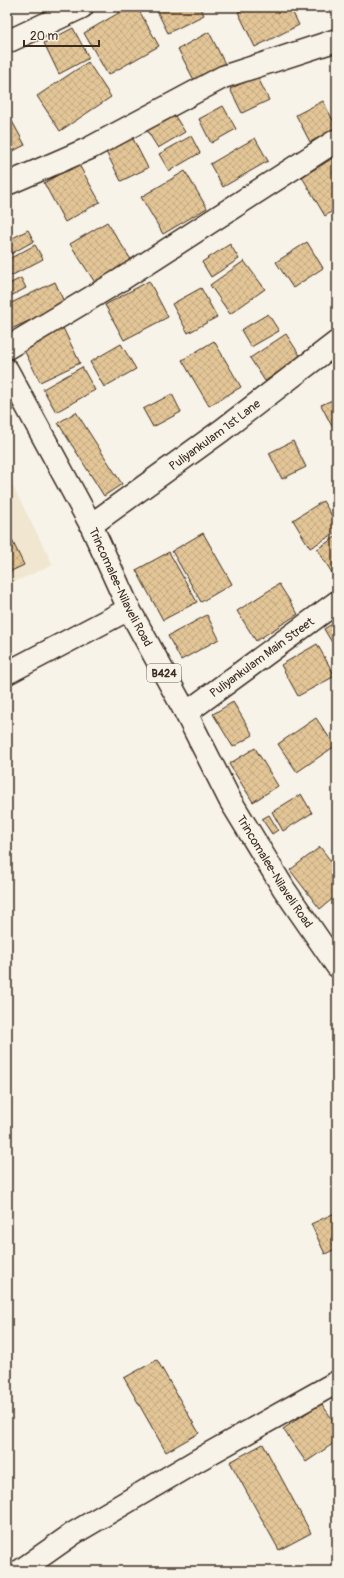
<svg xmlns="http://www.w3.org/2000/svg" width="344" height="1578" font-family="Pangolin,sans-serif">
<style>
.built{fill:#f1e6d0}
.building{fill:url(#building-cross-hatch);stroke:#3b2a1e}
.lines{fill:none;stroke-linecap:round;stroke-linejoin:round}
.minor-casing{stroke:#3b2a1e;stroke-width:25}
.primary-casing{stroke:#3b2a1e;stroke-width:25}
.minor{stroke:#f7f3e8;stroke-width:22}
.primary{stroke:#f7f3e8;stroke-width:22}
.labels{text-anchor:middle;stroke-width:3;stroke-linejoin:round;paint-order:stroke}
.shield{fill:#f7f3e8;stroke:#73665b;stroke-width:1}
.shield-label{font-size:11px;font-weight:bold;fill:#3b2a1e}
.street-label{font-size:12px;fill:#3b2a1e;stroke:#f7f3e8}
</style>
<defs>
<pattern id="building-cross-hatch" width="8" height="8" patternUnits="userSpaceOnUse"><rect width="8" height="8" fill="#e3c697"/><path d="M0 0l8 8M0 8l8-8" fill="none" stroke="#c4aa82"/></pattern>
</defs>
<rect width="100%" height="100%" fill="#f7f3e8"/>
<filter id="ink" filterUnits="userSpaceOnUse"><feTurbulence type="fractalNoise" baseFrequency=".025" numOctaves="2"/><feDisplacementMap in="SourceGraphic" scale="8" xChannelSelector="R" yChannelSelector="G"/><feConvolveMatrix kernelMatrix="1 2 1 2 8 2 1 2 1" color-interpolation-filters="sRGB"/></filter>
<g filter="url(#ink)">
<!-- built -->
<path class="built" d="M7 475 53 565 7 585Z"/>
<!-- building -->
<path class="building" d="M129 7H137L159 46 108 75 84 33Z
M155 7H200L204 15 168 33Z
M249 7H290L299 25 255 47 238 12Z
M73 28 89 58 59 74 44 43Z
M209 32 227 68 196 84 178 49Z
M88 62 111 97 60 131 37 96Z
M257 76 269 100 242 113 230 89Z
M323 101 337 128 310 142 296 115Z
M223 106 236 129 211 143 199 119Z
M7 112 25 145 7 154Z
M173 113 185 132 158 148 146 129Z
M191 136 200 153 169 171 159 154Z
M132 137 148 168 121 181 105 150Z
M255 138 268 161 223 187 210 164Z
M333 158 337 164V208L325 216 302 177Z
M78 163 100 202 65 222 44 183Z
M185 171 207 208 163 234 141 197Z
M107 222 132 261 96 284 70 244Z
M28 230 34 241 7 256V241Z
M307 242 323 268 293 288 276 262Z
M230 244 239 259 211 277 202 262Z
M35 245 43 259 9 277 7 273V260Z
M244 261 265 289 230 314 210 285Z
M21 278 26 288 7 298V285Z
M149 281 168 317 124 340 105 305Z
M55 282 65 304 9 330 7 326V305Z
M201 288 217 317 188 333 172 304Z
M268 314 279 331 251 347 241 330Z
M63 328 80 363 40 382 23 348Z
M286 334 301 357 265 381 250 358Z
M214 341 241 387 209 406 182 360Z
M121 344 136 369 104 387 90 362Z
M82 367 95 390 56 412 43 389Z
M172 394 181 412 153 427 143 409Z
M337 398V436L321 405Z
M76 412 122 484 104 496 58 423Z
M293 441 306 467 282 479 269 453Z
M323 501 337 524V532L310 548 293 520Z
M7 530 24 565 7 573Z
M203 533 232 584 201 602 172 551Z
M337 536V579H336L317 549Z
M169 552 197 602 163 620 136 570Z
M279 584 298 614 256 641 237 611Z
M207 615 219 639 181 660 168 636Z
M337 621V651L324 629Z
M317 644 335 676 298 696 281 665Z
M233 702 253 735 233 747 213 714Z
M316 718 335 746 297 772 278 744Z
M255 748 278 786 253 802 229 764Z
M301 794 312 813 283 831 272 812Z
M269 815 278 830 272 834 262 819Z
M320 847 337 869V895L320 909 290 870Z
M337 1212V1248L325 1254 311 1224Z
M157 1360 199 1433 166 1452 124 1378Z
M321 1403 337 1426V1441L306 1462 283 1429Z
M263 1444 311 1533 279 1550 230 1462Z"/>
<g class="lines">
<!-- minor casing -->
<g class="minor-casing">
<g id="minor">
<path d="M7 42 82 7"/>
<path d="M7 184 90 148 223 77 337 40"/>
<path d="M7 348 119 281 337 140"/>
<path id="s1" d="M91 525 221 431 337 342"/>
<path d="M7 673 129 609"/>
<path id="s2" d="M186 713 337 602"/>
<path d="M20 1571 74 1533 198 1460 337 1382"/>
</g>
</g>
<!-- primary casing -->
<g class="primary-casing">
<g id="primary">
<path id="s3" d="M7 370 91 525 129 609 186 713 230 800 284 889 337 966"/>
</g>
</g>
<!-- minor -->
<use href="#minor" class="minor"/>
<!-- primary -->
<use href="#primary" class="primary"/>
</g>
</g>
<g class="labels">
<!-- shield labels -->
<rect class="shield" x="147" y="664" width="34" height="18" rx="3"/>
<g class="shield-label">
<text x="164" y="677">B424</text>
</g>
<!-- street labels -->
<g class="street-label">
<text dy="4" stroke="none"><textPath href="#s1" startOffset="153">Puliyankulam 1st Lane</textPath></text>
<text dy="4" stroke="none"><textPath href="#s3" startOffset="245">Trincomalee-Nilaveli Road</textPath></text>
<text dy="4" stroke="none"><textPath href="#s2" startOffset="94">Puliyankulam Main Street</textPath></text>
<text dy="4" stroke="none"><textPath href="#s3" startOffset="569">Trincomalee-Nilaveli Road</textPath></text>
</g>
</g>
<!-- margin -->
<rect width="344" height="1578" fill="none" stroke="#f7f3e8" stroke-width="24"/>
<rect x="12" y="12" width="320" height="1554" fill="none" stroke="#3b2a1e" stroke-width="1.5" filter="url(#ink)"/>
<!-- scale -->
<path d="M24 40v6h75v-6" fill="none" stroke="#3b2a1e" stroke-width="2"/>
<text x="30" y="40" font-size="12" fill="#3b2a1e" stroke="#f7f3e8" stroke-width="3" paint-order="stroke">20 m</text>
</svg>
